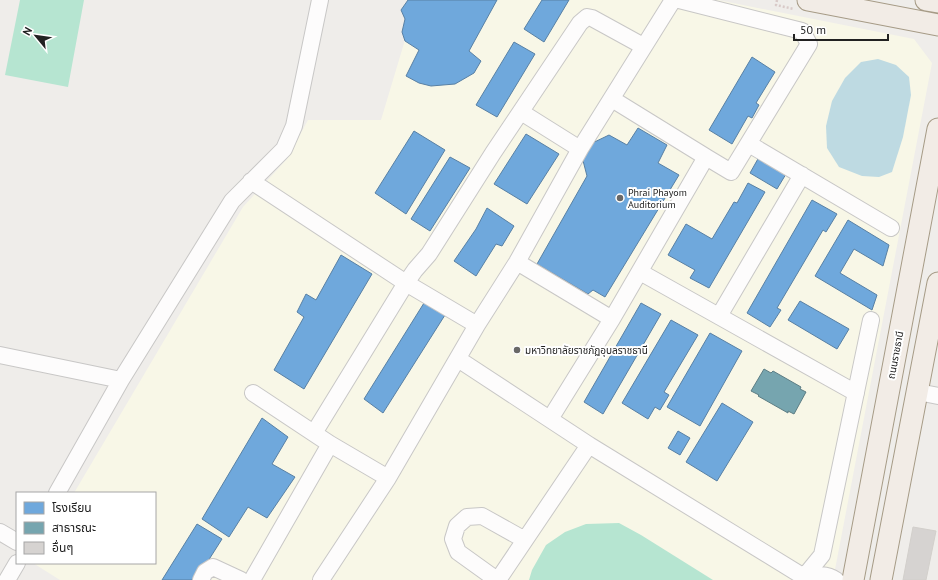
<svg xmlns="http://www.w3.org/2000/svg" width="938" height="580" font-family="'PT Sans','Noto Sans Thai',sans-serif">
<style>
.education{fill:#f8f7e7}
.pitch{fill:#b6e5d1}
.water{fill:#bedae2}
.schools{fill:#6fa8dc;stroke:#5880a4}
.public{fill:#76a5af;stroke:#5c7d84}
.building{fill:#d6d3d1;stroke:#d2cfcb}
.lines{fill:none;stroke-linecap:round;stroke-linejoin:round}
.minor-casing{stroke:#c8c7c6;stroke-width:18}
.major-casing{stroke:#a69b86;stroke-width:23}
.path{stroke:#d8cac8;stroke-width:2.5;stroke-dasharray:2 2;stroke-linecap:butt}
.minor{stroke:#fdfcfc;stroke-width:16}
.major{stroke:#f2ece6;stroke-width:21}
.poi-dot{fill:#696867;stroke:#fff;stroke-width:1.5}
.labels{text-anchor:middle;stroke-width:4;stroke-linejoin:round;paint-order:stroke}
.poi-label{font-size:10px;fill:#212121;stroke:#fff;text-anchor:start}
.street-label{font-size:10px;fill:#212121;stroke:#fff}
</style>
<rect width="100%" height="100%" fill="#efedea"/>
<!-- education -->
<path class="education" d="M417 0H718L914 39 932 63 833 580H60L33 563H155V493H74L243 207 287 159 308 120H381Z"/>
<!-- pitch -->
<path class="pitch" d="M20 0H84L68 87 5 75Z
M619 523 641 535 713 580H529L532 570 546 545 565 532 586 524Z"/>
<!-- water -->
<path class="water" d="M878 59 896 65 909 77 911 95 903 137 892 172 879 177 862 176 839 167 827 148 826 126 832 101 845 78 861 62Z"/>
<!-- schools -->
<path class="schools" d="M408 0H497L469 51 481 61 474 73 455 84 431 86 419 83 406 76 419 50 405 41 402 32 405 19 401 10Z
M542 0H569L544 42 524 29Z
M514 42 535 54 497 117 476 105Z
M752 57 775 72 756 103 759 105 752 118 748 116 732 144 709 130Z
M638 128 667 145 658 163 679 175 605 297 593 290 588 294 537 264 587 176 580 149 609 135 627 145Z
M414 131 445 150 406 214 375 193Z
M526 134 559 154 527 204 494 184Z
M450 157 470 168 430 231 411 219Z
M759 157 786 174 777 189 750 173Z
M748 183 765 192 709 288 690 278 695 270 668 255 686 224 712 239 734 202 737 203Z
M812 200 837 214 826 232 823 230 777 308 781 310 770 327 747 313Z
M487 208 514 226 502 246 496 244 476 276 454 261 476 229Z
M848 220 889 245 883 266 854 249 840 273 877 295 872 310 815 276Z
M341 255 372 274 304 389 274 370 304 317 297 312 306 294 316 300Z
M800 301 849 329 837 349 788 320Z
M424 303 445 315 383 413 364 399Z
M641 303 661 314 603 414 584 402Z
M671 320 698 335 664 392 669 395 660 410 655 407 648 419 622 403Z
M710 333 742 351 700 426 667 407Z
M722 403 753 422 717 481 686 462Z
M262 418 288 437 272 464 295 477 267 518 248 507 229 537 202 519Z
M678 431 690 438 680 455 668 448Z
M197 524 222 539 196 580H162Z"/>
<!-- public -->
<path class="public" d="M764 369 771 373 773 371 801 387 800 389 806 392 794 414 788 411V413L758 396 759 395 751 391Z"/>
<!-- building -->
<path class="building" d="M913 527 936 531 926 580H903Z"/>
<g class="lines">
<!-- minor casing -->
<g class="minor-casing">
<path id="minor" d="M612 99 706 157
M521 112 580 149
M749 144 891 228
M251 181 406 283 477 325
M517 262 612 319
M640 272 856 393
M719 316 802 175
M0 355 121 380
M458 359 589 445 804 577C816 575 826 573 836 580
M918 392 938 396
M253 393 330 444 388 478
M550 419 612 319 706 157 731 172 809 44 802 31 679 0
M314 433 406 283 415 270 429 254 493 153 580 23 587 17 592 18 643 46
M57 493 121 380 232 201 284 149 294 126 320 0
M0 532 17 542
M804 577 822 555 871 320
M7 580 17 563
M201 580 205 572 213 567 241 580
M252 580 330 444
M321 580 388 478 477 325 517 262 580 149 673 0
M497 580 458 552 453 539 457 526 467 517 482 516 525 540
M498 580 589 445"/>
</g>
<!-- major casing -->
<g class="major-casing">
<path id="major" d="M808 0 938 25
M926 0 938 2
M853 580 938 129
M881 580 938 283"/>
</g>
<!-- path -->
<path class="path" d="M777 0 776 5 794 9"/>
<!-- minor -->
<use href="#minor" class="minor"/>
<!-- major -->
<use href="#major" class="major"/>
</g>
<!-- markers -->
<g class="poi-dot">
<circle cx="620" cy="198" r="4"/>
<circle cx="517" cy="350" r="4"/>
</g>
<g class="labels">
<!-- poi labels -->
<g class="poi-label">
<text x="628" y="196">Phrai Phayom<tspan x="628" dy="12">Auditorium</tspan></text>
<text x="525" y="354">มหาวิทยาลัยราชภัฏอุบลราชธานี</text>
</g>
<!-- street labels -->
<g class="street-label">
<text transform="translate(895 355) rotate(-79)" y="4">ถนนราชธานี</text>
</g>
</g>
<!-- legend -->
<rect x="16" y="492" width="140" height="72" fill="#ffffff" stroke="#a6a6a6"/>
<rect x="24" y="502" width="20" height="12" fill="#6fa8dc" stroke="#a6a6a6"/>
<text x="52" y="512" font-size="12" fill="#212121">โรงเรียน</text>
<rect x="24" y="522" width="20" height="12" fill="#76a5af" stroke="#a6a6a6"/>
<text x="52" y="532" font-size="12" fill="#212121">สาธารณะ</text>
<rect x="24" y="542" width="20" height="12" fill="#d6d3d1" stroke="#a6a6a6"/>
<text x="52" y="552" font-size="12" fill="#212121">อื่นๆ</text>
<!-- north arrow -->
<g transform="translate(36 36) rotate(299)" stroke="#ffffff" stroke-width="3" paint-order="stroke">
<path d="M0-3L7 15L0 10L-7 15Z" fill="#212121"/>
<text y="-6" font-size="11" font-weight="bold" text-anchor="middle" fill="#212121">N</text>
</g>
<!-- scale -->
<path d="M794 34v6h94v-6" fill="none" stroke="#212121" stroke-width="2"/>
<text x="800" y="34" font-size="12" fill="#212121" stroke="#ffffff" stroke-width="3" paint-order="stroke">50 m</text>
</svg>
